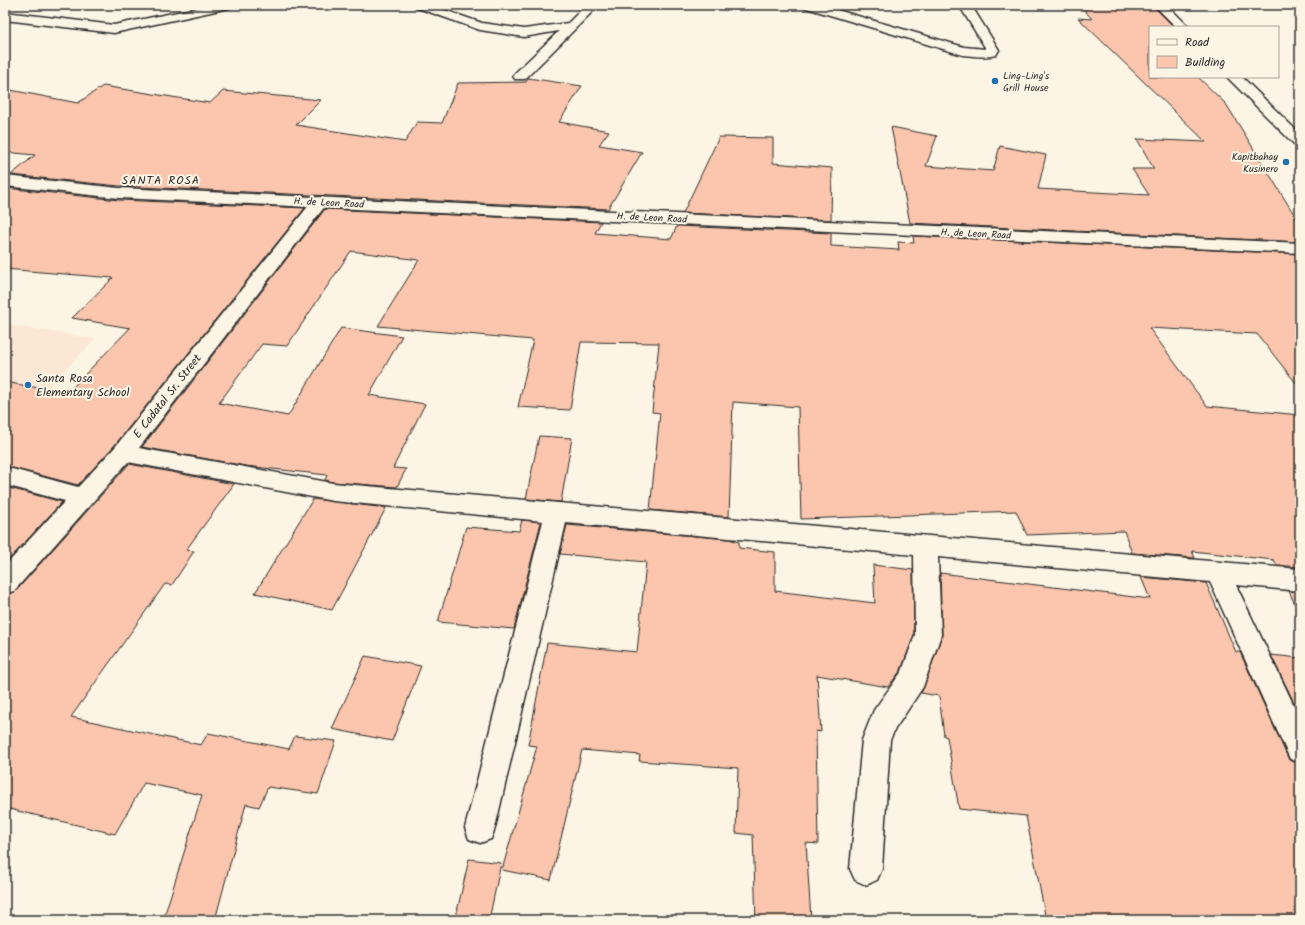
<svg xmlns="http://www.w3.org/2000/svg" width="1305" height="925" font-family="Kalam,sans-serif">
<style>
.built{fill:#fce7d4}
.building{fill:#fbc6ad;stroke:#2b2b2b}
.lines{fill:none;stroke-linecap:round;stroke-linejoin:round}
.minor-casing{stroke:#2b2b2b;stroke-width:3}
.tertiary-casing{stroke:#2b2b2b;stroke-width:3}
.secondary-casing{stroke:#2b2b2b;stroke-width:3}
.minor{fill:#fcf5e5;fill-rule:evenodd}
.tertiary{fill:#fcf5e5;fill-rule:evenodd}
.secondary{fill:#fcf5e5;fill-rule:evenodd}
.poi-dot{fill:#1f6fb2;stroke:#fcf5e5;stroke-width:1.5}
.labels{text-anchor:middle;stroke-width:4;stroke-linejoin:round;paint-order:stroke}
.far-poi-label{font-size:10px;fill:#2b2b2b;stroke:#fcf5e5;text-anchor:start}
.far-street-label{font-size:10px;fill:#2b2b2b;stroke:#fcf5e5}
.far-quarter-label{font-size:12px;letter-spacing:1px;fill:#2b2b2b;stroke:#fcf5e5}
.poi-label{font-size:12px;fill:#2b2b2b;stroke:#fcf5e5;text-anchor:start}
.street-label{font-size:12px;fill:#2b2b2b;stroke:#fcf5e5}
</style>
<rect width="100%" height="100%" fill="#fcf5e5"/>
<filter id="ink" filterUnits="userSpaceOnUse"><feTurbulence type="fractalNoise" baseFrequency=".025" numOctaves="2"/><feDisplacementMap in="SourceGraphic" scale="8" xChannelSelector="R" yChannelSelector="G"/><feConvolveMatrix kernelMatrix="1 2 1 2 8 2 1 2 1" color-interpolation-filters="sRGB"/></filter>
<g filter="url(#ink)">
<!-- built -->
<path class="built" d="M5 324 95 339 5 432Z"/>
<!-- building -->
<path class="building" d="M1080 5H1152L1174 27H1150V77H1198L1226 104 1300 224V242L910 223 891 127 937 136 926 166 993 171 1000 146 1046 155 1038 189 1149 195 1132 169H1154L1137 139 1206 142 1078 18 1092 19Z
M528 78 582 86 559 122 609 131 599 145 642 152 608 209 119 186 11 175 35 155 5 152V89L78 103 103 86 210 103 223 91 321 100 296 125 405 142 417 122 442 123 458 83 526 82Z
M719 137 773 138V163L832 168 831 220 683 213Z
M5 188 119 200 305 208 114 446 78 485 5 466V382L67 393 130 328 72 318 113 278 5 269Z
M325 209 601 222 595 233 671 239 677 226 831 233V246L899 250 898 242 914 243 913 236 1300 254V388L1257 334 1149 328 1207 406 1300 415V567L1277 565 1274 560 1192 551 1195 558 1132 553 1124 531 1027 535 1016 511 801 519 798 407 733 402 729 517 650 510 660 413 652 412 659 343 581 342 570 410 518 407 533 340 378 326 419 260 351 251 287 346 262 344 219 403 288 416 341 328 402 336 369 395 425 404 393 468 406 469 397 487 333 482 325 480 327 475 246 466 142 447Z
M539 436 572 438 561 502 526 499Z
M129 464 234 484 186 550 194 551 172 585 165 584 71 717 201 745 208 733 289 749 295 736 336 741 318 794 268 787 259 807 246 804 215 920H163L202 795 144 783 115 834 5 808V595L15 592Z
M5 487 62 502 5 564Z
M313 499 386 508 332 610 255 593Z
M522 520 541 522 514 629 438 622 466 527 519 531Z
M567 525 729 539 739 542V548L775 552V591L875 603 873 565 913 570 914 635 901 670 888 687 817 675 821 732 816 731 818 844 806 843 811 920H756L753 835 736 833 738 768 639 761 640 755 582 750 551 880 502 870 537 746 528 745 547 643 637 652 646 562 560 554Z
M940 573 1150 599 1141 577 1206 583 1236 652H1240L1289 760 1300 764V920H1046L1026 816 959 809 947 737 944 736 939 696 921 693 924 687 942 635Z
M1289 591 1300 592V616Z
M1271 655 1300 658V715Z
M365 656 421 666 392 741 332 729Z
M469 859 501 863 489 920H455Z"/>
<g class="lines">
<!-- minor casing -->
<g class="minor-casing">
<path id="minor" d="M212 5H235L229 8 114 33 5 20V12L114 25Z
M413 5H430L482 23 524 29 568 23 586 5H599L525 79H515L513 76 515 73 559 31 524 37 480 30 415 7Z
M801 5H820L964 47 986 49 959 5H971L999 50 996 55C985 58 974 56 963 55L803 7Z
M320 197 326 199 328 202 326 205 139 448 333 483 1300 569V591L1236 585 1300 718V763L1290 759 1210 582 938 557 941 635 923 687 895 729 890 740 882 869 877 880 866 885 855 880 850 869 862 740 874 710 902 671 915 635 914 555 566 523 495 828 491 839 480 843 469 839 465 828 543 521 333 501 128 462 14 591 5 594V566L65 501 5 485V467L78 487 115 447 314 199Z"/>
</g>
<!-- tertiary casing -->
<g class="tertiary-casing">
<path id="tertiary" d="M5 176 119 188 1300 243V253L119 198 5 186Z"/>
</g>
<!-- secondary casing -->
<g class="secondary-casing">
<path id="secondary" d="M1154 5H1167L1189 27H1176Z
M1227 77H1242L1300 134V146L1295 145Z"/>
</g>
<!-- minor -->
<use href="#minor" class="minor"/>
<!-- tertiary -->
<use href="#tertiary" class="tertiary"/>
<!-- secondary -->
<use href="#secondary" class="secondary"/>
</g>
</g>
<!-- markers -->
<g class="poi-dot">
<circle cx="995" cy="81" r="4"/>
<circle cx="1286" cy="162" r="4"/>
<circle cx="28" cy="385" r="4"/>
</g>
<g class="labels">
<!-- far-poi labels -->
<g class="far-poi-label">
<text x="1003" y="79">Ling-Ling's<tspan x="1003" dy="12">Grill House</tspan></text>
<text x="1278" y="160" text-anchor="end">Kapitbahay<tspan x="1278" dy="12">Kusinero</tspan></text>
</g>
<!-- far-street labels -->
<g class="far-street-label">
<text transform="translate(329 202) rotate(3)" y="4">H. de Leon Road</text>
<text transform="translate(652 217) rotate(3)" y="4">H. de Leon Road</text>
<text transform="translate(976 233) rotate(3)" y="4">H. de Leon Road</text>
</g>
<!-- far-quarter labels -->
<g class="far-quarter-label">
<text x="161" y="184">SANTA ROSA</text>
</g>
<!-- poi labels -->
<g class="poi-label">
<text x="36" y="382">Santa Rosa<tspan x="36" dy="14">Elementary School</tspan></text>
</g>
<!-- street labels -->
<g class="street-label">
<text transform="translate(167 396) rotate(-52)" y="4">E Cadatal Sr. Street</text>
</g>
</g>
<!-- margin -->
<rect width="1305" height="925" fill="none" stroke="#fcf5e5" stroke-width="20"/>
<rect x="10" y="10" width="1285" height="905" fill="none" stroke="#2b2b2b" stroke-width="1.5" filter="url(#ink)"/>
<!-- legend -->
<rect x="1149" y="26" width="130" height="52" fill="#fcf5e5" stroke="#a8a49b"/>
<rect x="1157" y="39" width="20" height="6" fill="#fcf5e5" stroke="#a8a49b"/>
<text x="1185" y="46" font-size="12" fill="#2b2b2b">Road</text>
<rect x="1157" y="56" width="20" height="12" fill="#fbc6ad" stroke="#a8a49b"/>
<text x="1185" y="66" font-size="12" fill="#2b2b2b">Building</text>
</svg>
